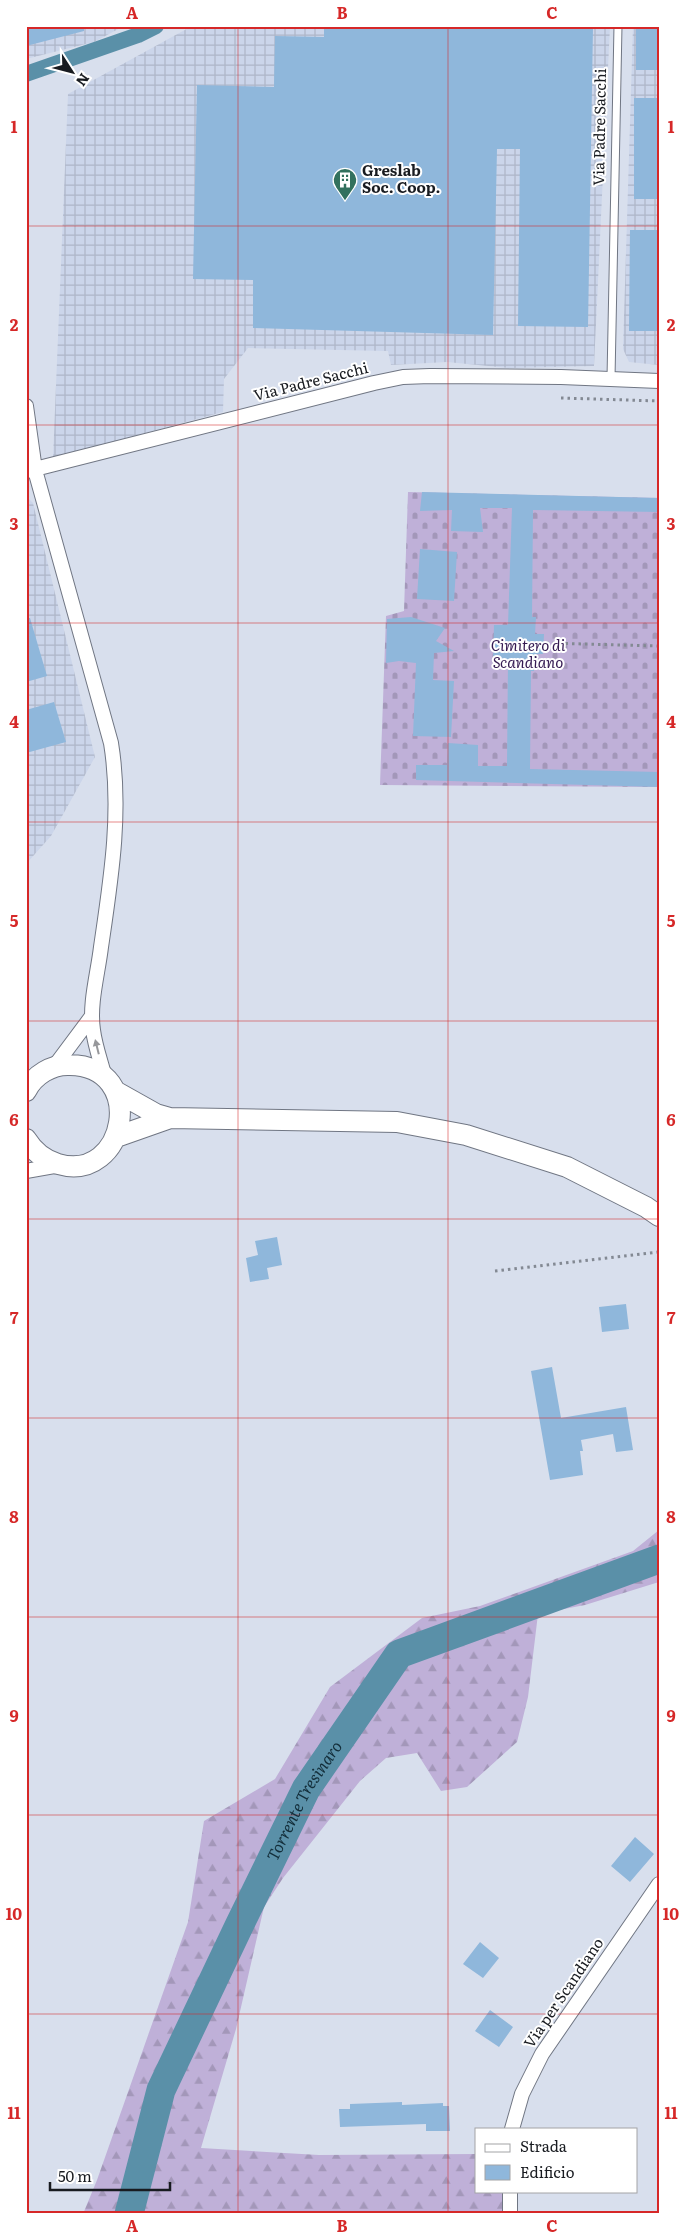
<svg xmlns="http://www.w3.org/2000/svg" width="685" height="2240" font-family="Literata,serif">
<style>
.industrial{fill:url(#industrial-grid)}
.forest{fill:url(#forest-firs)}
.cemetery{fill:url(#cemetery-stones)}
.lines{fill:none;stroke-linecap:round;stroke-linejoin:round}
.canal{stroke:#5a90a8;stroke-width:16}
.river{stroke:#5a90a8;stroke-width:29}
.building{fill:#8fb7db}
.service-casing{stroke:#707683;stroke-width:9}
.minor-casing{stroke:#707683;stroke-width:16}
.secondary-casing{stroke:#707683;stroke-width:22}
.path{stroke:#838993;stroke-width:3;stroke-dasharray:2.5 4;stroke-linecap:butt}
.service{stroke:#fff;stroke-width:7}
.minor{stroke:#fff;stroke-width:14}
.secondary{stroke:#fff;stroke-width:20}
.oneway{fill:#97989b}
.grid{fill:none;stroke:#d62828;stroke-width:1;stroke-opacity:0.55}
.labels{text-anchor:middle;stroke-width:4;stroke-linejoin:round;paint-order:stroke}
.street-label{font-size:15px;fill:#181b20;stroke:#fff}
.poi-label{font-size:15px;font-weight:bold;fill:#181b20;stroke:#fff;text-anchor:start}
.park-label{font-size:15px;font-style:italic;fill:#341a52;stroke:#fff}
.water-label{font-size:16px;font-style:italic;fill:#132e3a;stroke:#fff}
.neatline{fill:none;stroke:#d62828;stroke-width:2}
.grid-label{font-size:16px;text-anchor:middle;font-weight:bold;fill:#d62828}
</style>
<defs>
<pattern id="industrial-grid" width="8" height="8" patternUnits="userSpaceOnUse" patternTransform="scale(1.25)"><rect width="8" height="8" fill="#cbd5ea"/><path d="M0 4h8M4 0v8" fill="none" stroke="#aeb6c8"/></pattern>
<pattern id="forest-firs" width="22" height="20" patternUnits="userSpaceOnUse" patternTransform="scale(1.25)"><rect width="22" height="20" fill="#bfb0d8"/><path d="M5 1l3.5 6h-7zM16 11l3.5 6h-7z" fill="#a397b9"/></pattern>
<pattern id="cemetery-stones" width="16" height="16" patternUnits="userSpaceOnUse" patternTransform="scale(1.25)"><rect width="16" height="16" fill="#bfb0d8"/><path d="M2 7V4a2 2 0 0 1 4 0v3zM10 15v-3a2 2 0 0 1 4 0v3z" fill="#a397b9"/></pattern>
</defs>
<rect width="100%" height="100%" fill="#d8dfed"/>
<!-- industrial -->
<path class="industrial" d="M26 26H124L94 42 26 59Z
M192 26H610L594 366 509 368 447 362 391 365 388 351 248 348 224 379 223 412 53 458 68 94Z
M633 26H659V365L629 362 623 349Z
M26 496 33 503 95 757 51 836 26 864Z"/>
<!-- forest -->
<path class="forest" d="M659 1530V1582L585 1605 538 1614 528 1697 517 1742 467 1787 441 1791 417 1753 386 1758 360 1781 283 1878 264 1907 236 2029 201 2148 319 2155 476 2154V2191H507V2214H83L97 2180 188 1922 204 1821 275 1779 330 1687 422 1618 480 1606 633 1551Z"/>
<!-- cemetery -->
<path class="cemetery" d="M408 492 659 498V787L380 785 386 616 404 611Z"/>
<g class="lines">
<!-- canal -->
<path class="canal" d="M26 74 138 35 156 26"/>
<!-- river -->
<path class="river" id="s1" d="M129 2214 161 2090 239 1926 306 1789 399 1654 659 1559"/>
</g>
<!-- building -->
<path class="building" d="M26 26H84V31L26 46Z
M324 26H593L588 327 518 326 520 149H497L493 335 253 328V280L193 279 197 85 274 87 275 36 324 37Z
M636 26H659V70H636Z
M634 98H659V199H634Z
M630 230H659V331H629Z
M422 492 659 498V512L533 510 532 617H536L535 634H544L543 654H535L534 671H531L530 769 659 772V787L416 780V765H447L448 743 478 745V766H507L508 661 493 659 494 625H508L512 508H480L483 532 451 531 452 510 420 511Z
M420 549 457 552 454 601 417 599Z
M411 617 445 628 436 641 454 651 434 653 433 680 454 681 451 737 413 736 416 663 399 661 386 663 387 619Z
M26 618H30L47 676 26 682Z
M54 702 66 742 26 753V710Z
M277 1237 282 1265 267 1268 269 1279 250 1282 246 1258 258 1255 255 1241Z
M626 1304 629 1329 602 1332 599 1307Z
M552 1367 561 1418 626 1407 633 1450 616 1452 613 1434 581 1440 583 1451H580L583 1475 550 1480 531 1371Z
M635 1837 654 1854 630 1882 611 1866Z
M480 1942 499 1958 483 1978 463 1964Z
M490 2010 513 2027 499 2047 475 2031Z
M402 2102V2105L443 2103V2106H449L450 2131H426V2124L340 2127 339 2109H350V2104Z"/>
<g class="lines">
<!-- service casing -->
<g class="service-casing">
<path id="service" d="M611 378 618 26"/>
</g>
<!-- minor casing -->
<g class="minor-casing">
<path id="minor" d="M26 406 35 470 111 743C122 811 111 879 101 947 98 973 89 1004 93 1030 95 1046 101 1062 105 1078
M27 471 374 383 403 377 430 376 561 377 659 381
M54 1067 92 1016
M26 1171 60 1165
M512 2129 522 2094 542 2054 659 1884
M510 2191V2214"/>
</g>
<!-- secondary casing -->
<g class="secondary-casing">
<path id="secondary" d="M26 1091C34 1075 52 1064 70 1065 148 1066 127 1184 58 1164 44 1160 34 1152 26 1139
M115 1091 156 1114 170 1118 397 1122 466 1135 567 1167 646 1207 659 1216
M116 1137 170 1118"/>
</g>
<!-- path -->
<path class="path" d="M561 398 659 401
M546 643 659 646
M495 1271 659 1252"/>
<!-- service -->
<use href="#service" class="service"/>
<!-- minor -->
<use href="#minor" class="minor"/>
<!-- secondary -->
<use href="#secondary" class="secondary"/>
</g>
<!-- one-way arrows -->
<defs><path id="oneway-solid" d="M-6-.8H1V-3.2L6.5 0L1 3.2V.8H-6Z" transform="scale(1.25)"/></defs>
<use class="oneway" href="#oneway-solid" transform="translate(97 1047) rotate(-104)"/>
<!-- grid -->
<path class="grid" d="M238 26V2214M448 26V2214M26 226H659M26 425H659M26 623H659M26 822H659M26 1021H659M26 1219H659M26 1418H659M26 1617H659M26 1815H659M26 2014H659"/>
<!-- icons -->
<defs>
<g id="building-pin" transform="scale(1.25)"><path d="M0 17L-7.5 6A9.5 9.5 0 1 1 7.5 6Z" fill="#32715e" stroke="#fff"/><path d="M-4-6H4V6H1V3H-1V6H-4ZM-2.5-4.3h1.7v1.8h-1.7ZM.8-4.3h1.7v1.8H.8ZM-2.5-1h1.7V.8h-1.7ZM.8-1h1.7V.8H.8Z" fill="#fff"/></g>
</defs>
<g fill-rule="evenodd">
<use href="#building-pin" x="345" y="180"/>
</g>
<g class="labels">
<!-- street labels -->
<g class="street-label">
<text transform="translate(600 127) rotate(-89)" y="5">Via Padre Sacchi</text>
<text transform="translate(311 382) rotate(-14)" y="5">Via Padre Sacchi</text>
<text transform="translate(564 1993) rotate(-56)" y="5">Via per Scandiano</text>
</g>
<!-- poi labels -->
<g class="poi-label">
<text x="362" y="176">Greslab<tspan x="362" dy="17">Soc. Coop.</tspan></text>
</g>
<!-- park labels -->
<g class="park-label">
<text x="528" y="651">Cimitero di<tspan x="528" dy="17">Scandiano</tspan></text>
</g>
<!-- water labels -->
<g class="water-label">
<text dy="6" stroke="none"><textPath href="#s1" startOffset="451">Torrente Tresinaro</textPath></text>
</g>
</g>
<!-- border -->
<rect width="685" height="2240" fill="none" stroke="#ffffff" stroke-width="55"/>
<!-- legend -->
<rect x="475" y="2128" width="162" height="65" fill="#ffffff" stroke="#a3a4a6"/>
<rect x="485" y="2144" width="25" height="8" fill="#ffffff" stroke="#a3a4a6"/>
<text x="520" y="2152" font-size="15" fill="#181b20">Strada</text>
<rect x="485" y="2165" width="25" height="15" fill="#8fb7db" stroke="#a3a4a6"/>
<text x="520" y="2178" font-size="15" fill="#181b20">Edificio</text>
<!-- north arrow -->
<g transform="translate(72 72) rotate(126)" stroke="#ffffff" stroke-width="4" paint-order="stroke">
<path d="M0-4L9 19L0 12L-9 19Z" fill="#181b20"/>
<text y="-8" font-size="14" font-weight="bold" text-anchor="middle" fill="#181b20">N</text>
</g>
<!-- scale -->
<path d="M50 2182v8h120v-8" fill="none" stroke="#181b20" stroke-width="2.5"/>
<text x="58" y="2182" font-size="15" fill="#181b20" stroke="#ffffff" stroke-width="4" paint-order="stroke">50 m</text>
<rect x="28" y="28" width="630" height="2184" class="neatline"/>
<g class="grid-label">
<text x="132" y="19">A</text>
<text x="342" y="19">B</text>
<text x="552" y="19">C</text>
<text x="14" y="133">1</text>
<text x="671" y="133">1</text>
<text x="14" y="331">2</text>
<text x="671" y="331">2</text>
<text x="14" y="530">3</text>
<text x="671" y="530">3</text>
<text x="14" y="728">4</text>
<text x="671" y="728">4</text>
<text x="14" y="927">5</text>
<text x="671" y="927">5</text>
<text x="14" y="1126">6</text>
<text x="671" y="1126">6</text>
<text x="14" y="1324">7</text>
<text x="671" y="1324">7</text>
<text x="14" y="1523">8</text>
<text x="671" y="1523">8</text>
<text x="14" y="1722">9</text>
<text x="671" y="1722">9</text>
<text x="14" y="1920">10</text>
<text x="671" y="1920">10</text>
<text x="14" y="2119">11</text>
<text x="671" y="2119">11</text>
<text x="132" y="2232">A</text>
<text x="342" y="2232">B</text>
<text x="552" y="2232">C</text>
</g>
</svg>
